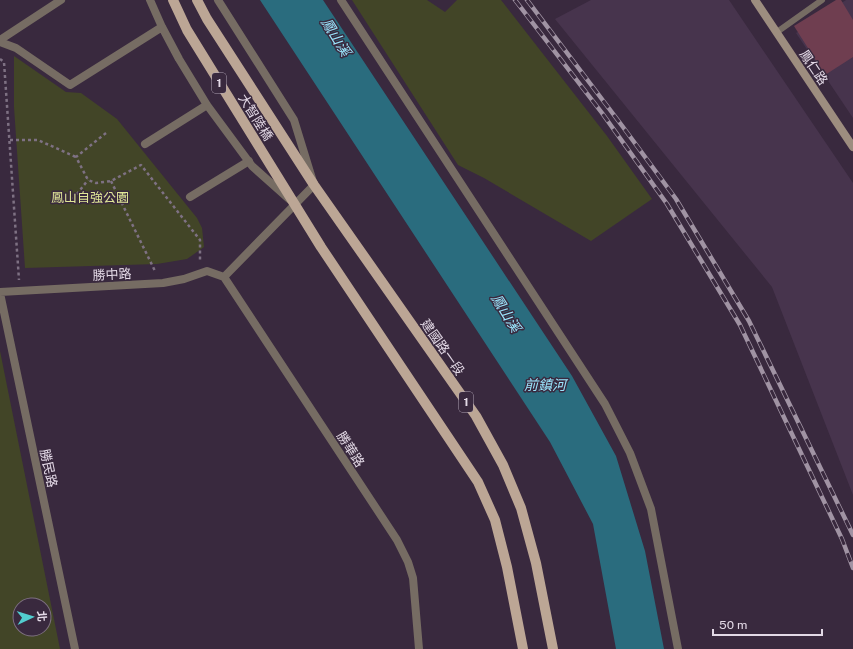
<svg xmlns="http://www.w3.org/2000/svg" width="853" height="649" font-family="'Public Sans','Noto Sans TC',sans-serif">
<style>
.built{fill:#47344d}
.green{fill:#424527;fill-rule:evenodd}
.water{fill:#2a6c7e}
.building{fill:#6f3e50}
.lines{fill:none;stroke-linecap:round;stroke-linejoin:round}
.path{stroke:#7e7183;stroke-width:2.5;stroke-dasharray:3 3;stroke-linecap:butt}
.lane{stroke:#766c63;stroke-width:6}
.street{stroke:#766c63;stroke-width:8}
.secondary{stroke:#9d8d7f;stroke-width:8}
.primary{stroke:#bca695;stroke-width:10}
.rail-casing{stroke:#a093a3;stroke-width:4.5}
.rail{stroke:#39293e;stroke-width:3;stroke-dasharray:9;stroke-linecap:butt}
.labels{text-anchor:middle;stroke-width:3;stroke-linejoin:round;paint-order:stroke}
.shield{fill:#39293e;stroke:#b0a4b4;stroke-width:1}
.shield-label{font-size:12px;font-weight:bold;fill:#e3d9e6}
.street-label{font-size:13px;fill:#e3d9e6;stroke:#39293e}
.park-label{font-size:13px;fill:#dfe696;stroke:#39293e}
.water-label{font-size:14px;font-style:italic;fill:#9be7fe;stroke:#39293e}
</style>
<rect width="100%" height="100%" fill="#39293e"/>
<!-- built -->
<path class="built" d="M591 0H729L853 183V495L772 287 555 19Z
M846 0H853V118L796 33Z"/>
<!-- green -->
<path class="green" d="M352 0H427L445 12 457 0H501L607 136 652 199 591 241 484 178 458 165Z
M14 56 66 92 81 93 117 119 197 218 202 228 204 247 187 259 157 264 25 268 14 107Z
M0 351 60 649H0ZM20 605H44V629H20Z"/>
<!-- water -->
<path class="water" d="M260 0H323L572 376 616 456 645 551 664 649H616L593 524 550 442Z"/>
<!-- building -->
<path class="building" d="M836 0H841L853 20V57L825 75 794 26Z"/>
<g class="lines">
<!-- path -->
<path class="path" d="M0 59 4 62 19 280
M106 133 76 157 88 180 96 183 111 181 141 165 200 240V261
M10 140H38L76 157
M111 181 155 271
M73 199 88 180"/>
<!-- lane -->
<path class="lane" d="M777 32 822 0"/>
<!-- street -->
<path class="street" d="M150 0 162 27 179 59 207 105 252 166 289 199
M218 0 294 120 314 185 224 277
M341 0 605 404 630 453 651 509 678 649
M0 40 61 0
M0 42 16 48 70 85 162 27
M145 144 207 105
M190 197 249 161
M224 277 397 540 408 562 413 578 419 649
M0 292 163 283 184 279 207 271 224 277
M0 293 75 649"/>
<!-- secondary -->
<path class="secondary" d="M755 0 853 147"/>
<!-- primary -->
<path class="primary" d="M173 0 187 30 321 247 478 482 495 520 507 567 523 649
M197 0 207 19 314 185 476 416 503 465 521 508 536 563 553 649"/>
<!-- rail casing -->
<g class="rail-casing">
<path id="rail" d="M515 0 602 113 667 204 740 325 842 539 853 568
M527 0 623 127 676 199 749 321 853 535"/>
</g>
<!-- rail -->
<use href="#rail" class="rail"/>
</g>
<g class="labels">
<!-- shield labels -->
<g class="shield">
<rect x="212" y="73" width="14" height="20" rx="3"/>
<rect x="459" y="392" width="14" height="20" rx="3"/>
</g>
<g class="shield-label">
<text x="219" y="87">1</text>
<text x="466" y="406">1</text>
</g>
<!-- street labels -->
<g class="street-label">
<text transform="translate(814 67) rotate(56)" y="5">鳳仁路</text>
<text transform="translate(256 117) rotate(58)" y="5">大智陸橋</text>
<text transform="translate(112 274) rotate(-3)" y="5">勝中路</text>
<text transform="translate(443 347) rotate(55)" y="5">建國路一段</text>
<text transform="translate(351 449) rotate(57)" y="5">勝華路</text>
<text transform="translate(49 468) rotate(78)" y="5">勝民路</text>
</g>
<!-- park labels -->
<g class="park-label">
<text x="90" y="202">鳳山自強公園</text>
</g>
<!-- water labels -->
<g class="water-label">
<text transform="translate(336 37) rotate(58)" y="5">鳳山溪</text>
<text transform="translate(506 313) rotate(58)" y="5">鳳山溪</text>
<text x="545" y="390">前鎮河</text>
</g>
</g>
<!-- north arrow -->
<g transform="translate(32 617) rotate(86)"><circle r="19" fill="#39293e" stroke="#7d6f81"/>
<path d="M0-3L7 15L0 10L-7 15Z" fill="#52cdcf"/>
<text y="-6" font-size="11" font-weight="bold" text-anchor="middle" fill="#e3d9e6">北</text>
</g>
<!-- scale -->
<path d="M713 629v6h109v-6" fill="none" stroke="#e3d9e6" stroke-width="2"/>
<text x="719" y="629" font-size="12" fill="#e3d9e6" stroke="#39293e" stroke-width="3" paint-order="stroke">50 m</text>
</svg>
